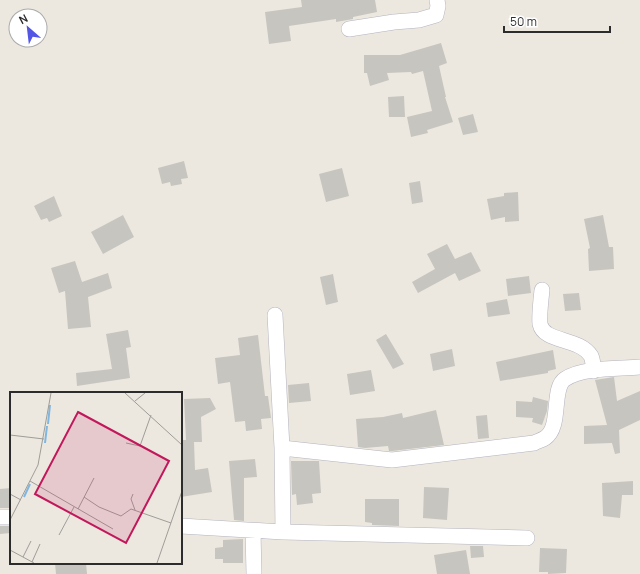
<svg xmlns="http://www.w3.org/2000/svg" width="640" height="574" font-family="Manrope,sans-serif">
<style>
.building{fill:#c7c5bf}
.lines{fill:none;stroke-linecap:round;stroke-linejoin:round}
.street-casing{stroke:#b3b3be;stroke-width:16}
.street{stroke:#fff;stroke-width:15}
.inset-river{fill:none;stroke:#7fb7e1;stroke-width:2}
.inset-road{fill:none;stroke:#9f9d98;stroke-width:1}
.view{fill:#c2185b;fill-opacity:0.15;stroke:#c2185b;stroke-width:2}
.inset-edge{fill:none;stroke:#2c2c2c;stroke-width:2}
</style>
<rect width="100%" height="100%" fill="#ece8e0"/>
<!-- building -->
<path class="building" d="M301 0H375L377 12 353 17V19L336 22V19L289 26 291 41 269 44 265 12 302 7Z
M441 43 447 63 439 66 446 97H445L453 122 427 130 428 133 411 137 407 117 432 111 423 71 412 74 411 72 387 73 389 80 370 86 367 73H364V55H400Z
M404 96 405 117H389L388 97Z
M473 114 478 132 463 135 458 118Z
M184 161 188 178 181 179 182 184 171 186 170 182 162 184 158 168Z
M342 168 349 196 326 202 319 174Z
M420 181 423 202 412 204 409 183Z
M518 192 519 221 505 222V217L491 220 487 199 504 196V193Z
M54 196 62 216 49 222 47 218 41 220 34 206Z
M123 215 134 237 103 254 91 232Z
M603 215 609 247H613L614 269 589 271 588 249 590 248 584 219Z
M447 244 455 259 471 252 481 271 459 281 455 273 418 293 412 282 435 269 427 254Z
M75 261 82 282 108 273 112 288 88 297 91 327 68 329 65 291 59 293 51 268Z
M333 274 338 302 326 305 320 277Z
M529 276 531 293 508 296 506 279Z
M579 293 581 310 565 311 563 294Z
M507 299 510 314 488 317 486 303Z
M128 330 131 347 126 348 130 378 77 386 76 373 112 369 106 334Z
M386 334 404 364 393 369 376 340Z
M258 335 265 396H268L271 418 261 419 262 429 246 431 245 421 235 422 230 382 218 384 215 358 240 355 238 338Z
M452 349 455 366 433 371 430 354Z
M553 350 556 369 548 371V373L500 381 496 362Z
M371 370 375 391 350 395 347 374Z
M614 377 617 401 640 391V420L619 430 620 453 615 454 612 443 584 444V426L607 425 595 380Z
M309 383 311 401 289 403 288 385Z
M533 397 548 401 547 411 542 425 532 422 533 418 516 417V401L532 402Z
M210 398 216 409 201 417 202 442H194L195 470 208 468 212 492 181 497V440H186L184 399Z
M436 410 444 445 392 451H389L388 446 365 448 358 447 356 419 383 417 402 413 403 418Z
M487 415 489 438 478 439 476 416Z
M255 459 257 477 244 478V521L234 520 229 461Z
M291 461H319L321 493 312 494 313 503 297 505 296 494 292 495Z
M633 481V495H622L620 518 603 516 602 483Z
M424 487 449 488 447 520 423 518Z
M11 488V508H0V489Z
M365 499H399V526L372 525V523L365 522Z
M0 526H11V533L0 534Z
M243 539V563H223V559H215V548L223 547V540Z
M470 546H483L484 557 471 558Z
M540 548 567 549 566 573 548 574V572H539Z
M466 550 470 574H437L434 555Z
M55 563H86L87 574H56Z"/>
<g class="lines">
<!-- street casing -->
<g class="street-casing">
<path id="street" d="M349 29 394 22 419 20 436 15 438 6 437 0
M542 290C541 299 539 316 540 324 544 343 579 337 591 356 593 360 593 366 594 371
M275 315 282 448 283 532
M282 448 392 460 534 443C538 441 542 440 545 438 562 427 551 388 565 379 583 367 618 369 640 367
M0 517H11
M181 526 283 532 527 538
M253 531 254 574"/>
</g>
<!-- street -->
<use href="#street" class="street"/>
</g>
<!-- overview -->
<g transform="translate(10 392)">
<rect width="172" height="172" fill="#ece8e0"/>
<path class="inset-river" d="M38 32 40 13M35 51 37 34M14 105 20 92"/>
<path class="inset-road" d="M115 1 172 53M125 9 135 1M0 43 34 47M116 51 130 54 141 23M20 89 103 137M0 102 11 108M123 102 121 107 125 118M74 105 89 115 111 124 121 117 161 131M68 117 84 86M0 128 28 73 41 1M49 143 64 115M0 158 24 171M13 165 21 149M22 170 30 152M147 171 172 99"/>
<path class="view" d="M68 20 159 69 116 151 25 102Z"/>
<rect width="172" height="172" class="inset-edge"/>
</g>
<!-- north arrow -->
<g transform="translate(28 28) rotate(332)"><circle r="19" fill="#ffffff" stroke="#ababab"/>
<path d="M0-3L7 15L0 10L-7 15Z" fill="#5356e5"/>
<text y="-6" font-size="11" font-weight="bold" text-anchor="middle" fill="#2c2c2c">N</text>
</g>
<!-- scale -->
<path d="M504 26v6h106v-6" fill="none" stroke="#2c2c2c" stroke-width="2"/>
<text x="510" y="26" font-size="12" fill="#2c2c2c" stroke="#ffffff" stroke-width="3" paint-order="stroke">50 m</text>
</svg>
